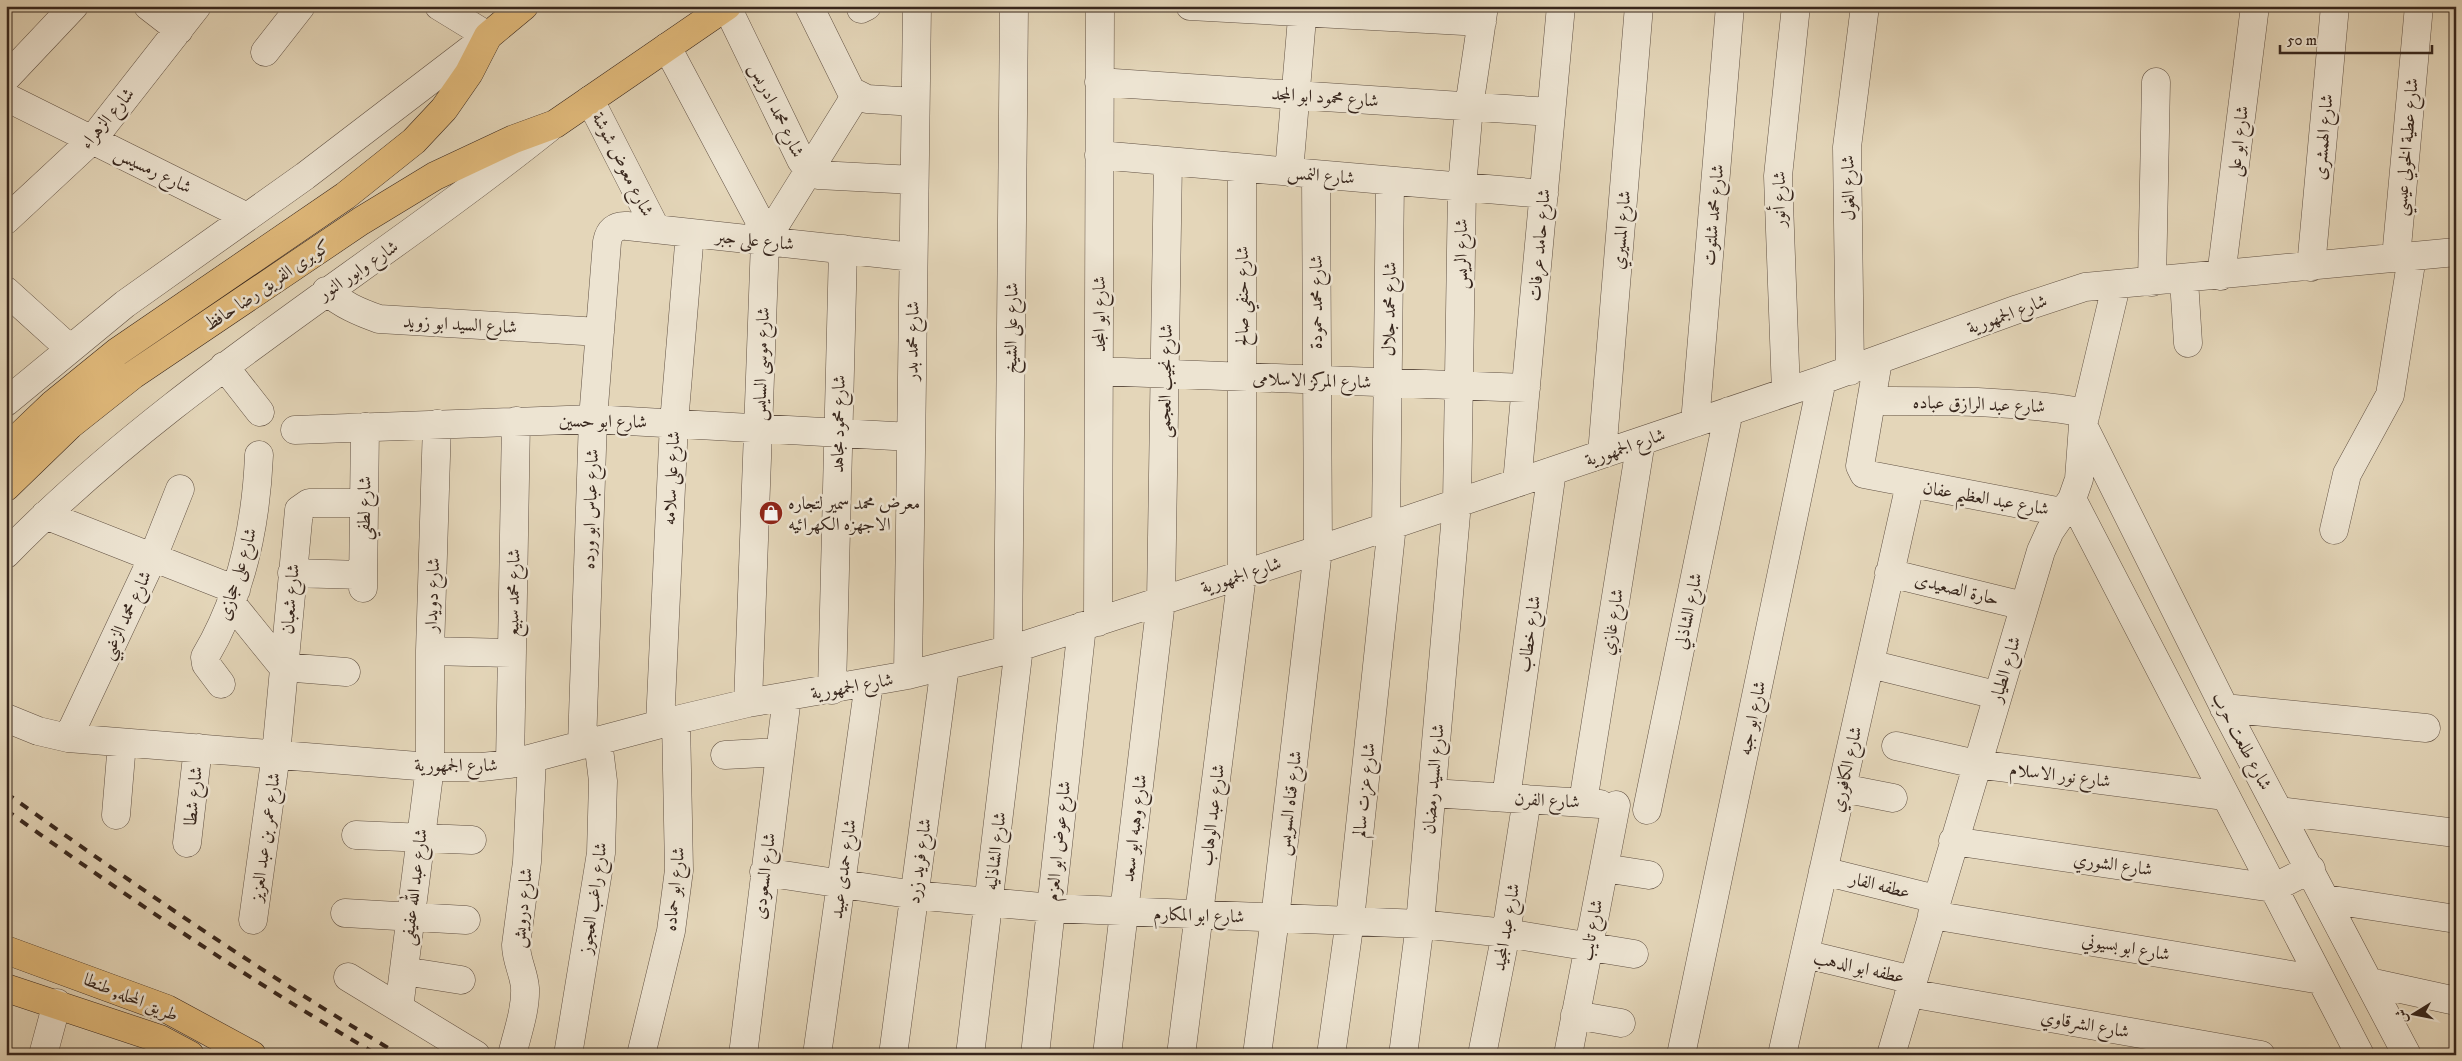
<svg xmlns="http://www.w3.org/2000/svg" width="2462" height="1061" font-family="'IM FELL DW Pica',Amiri,serif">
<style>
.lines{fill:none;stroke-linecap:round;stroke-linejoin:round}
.minor-casing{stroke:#625244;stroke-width:29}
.major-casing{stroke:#37261d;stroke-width:29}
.minor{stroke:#ede4d2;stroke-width:28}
.major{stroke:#e2bb7c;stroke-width:28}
.rail{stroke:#37261d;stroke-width:4;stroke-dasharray:9 9;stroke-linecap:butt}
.labels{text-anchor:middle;stroke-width:5;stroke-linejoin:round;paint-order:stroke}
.street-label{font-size:18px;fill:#37261d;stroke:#ede4d2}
.poi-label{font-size:18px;fill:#37261d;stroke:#ede4d2;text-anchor:start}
</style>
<rect width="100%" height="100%" fill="#e4d6b9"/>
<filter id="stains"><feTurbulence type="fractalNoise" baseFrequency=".004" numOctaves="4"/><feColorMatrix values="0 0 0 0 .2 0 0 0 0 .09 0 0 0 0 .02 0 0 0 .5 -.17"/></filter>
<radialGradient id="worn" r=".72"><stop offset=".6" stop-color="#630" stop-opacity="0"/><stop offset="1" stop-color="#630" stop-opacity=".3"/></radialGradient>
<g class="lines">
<!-- minor casing -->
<g class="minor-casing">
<path id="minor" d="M148 6 179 30
M809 6 851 91 867 99 915 102
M1190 6 1482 22
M727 7 801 160 809 171 818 175 914 180
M861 9 867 6
M667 47 758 218 765 241 748 703
M265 52 301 6
M6 78 74 6
M1099 82 1551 112
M6 97 247 217
M590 100 656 229
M1099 155 1544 194
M1289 172 1303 6
M6 220 92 140 197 6
M765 241 856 95
M2396 258 2419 6
M2311 267 2335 6
M2221 276 2255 6
M2184 280 2188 343
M2152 282 2156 82
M6 291 69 348
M326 291C343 305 359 312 379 319L600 332
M1878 361 1860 466 1864 474 2062 512
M224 366 260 412
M1099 371 1526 388
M1850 371 1847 147 1865 6
M1786 392 1778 176 1796 6
M1871 401C1944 401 2014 400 2086 413
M6 402 125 304 305 176 488 36 439 6
M1695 423 1730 6
M2084 427 2229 717 2407 1055
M295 430 593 419 911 437
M1602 454 1639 6
M1517 483 1561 6
M2072 499 2360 1055
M45 515 236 590
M1386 527 1390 181
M2334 530 2347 474 2390 395 2412 257
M6 554C168 388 369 272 549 128
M292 573 363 575
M1889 573 2024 606
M363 588 365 427
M232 604 283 667 346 672
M1098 622 1100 6
M1008 650 1014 6
M430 651 512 653
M1870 664 1996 695
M908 675 917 6
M221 684 206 664 205 657C242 595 256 526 259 455
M832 690 843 249
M2224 708 2426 728
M6 718 38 731 68 738 430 767H482L510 764 676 720 748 703 908 675 1019 647 1318 550 1822 380 2018 309 2085 287 2456 252
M660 724 674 423 690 233
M68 738 153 557 180 489
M582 745 593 419 607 242C609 231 615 225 627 226L913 257
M1896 746 1976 764 2225 796
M725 755 780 752
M510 764 516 421
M1842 788 1893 798
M1432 793 1600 804
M1506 798 1552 471
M1583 802 1641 441
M1647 810 1729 411
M2279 811 2456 833
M116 815 122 743
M356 835 472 840
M1953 841 2273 888 2311 869
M187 843 198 748
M1604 868 1649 875
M1823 871 1936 899
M764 872 915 895 1051 908 1420 924 1506 933 1634 954
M2326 899 2456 919
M345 913 466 920
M1932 915 2321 980
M253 920 276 754 299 510 309 503H364
M1805 954 1913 980
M404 971 461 980
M348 977 476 1055
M2369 982 2456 1001
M1909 993 2261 1055
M399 1008 430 767V651L437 424
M1575 1015 1621 1023
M43 1055 57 1003
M512 1055C517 1034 526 1010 525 988 524 973 516 960 516 945L527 862 532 759
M568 1055 601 853 603 781 598 741
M641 1055 671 931 679 870 676 720
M743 1055 787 697
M817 1055 869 683
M893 1055 945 666
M970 1055 1019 647
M1035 1055 1082 626
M1107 1055 1161 601 1168 161
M1181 1055 1242 575V168
M1257 1055 1275 918 1318 550 1316 174
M1331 1055 1350 920 1392 525
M1403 1055 1420 924 1457 503 1462 187 1469 107 1484 6
M1482 1055 1506 933 1527 799
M1568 1055 1616 805
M1681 1055 1822 380
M1782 1055 1910 484
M1891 1055 2041 551 2050 531 2072 499 2079 479 2083 425 2116 286"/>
</g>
<!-- major casing -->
<g class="major-casing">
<path id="major" d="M6 449 53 404 117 352 345 196 414 141 444 109 469 73 488 36 524 6
M6 487 70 425 133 375 361 221 435 176 514 139 555 124 727 6
M6 950 167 1009 252 1055
M6 988 160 1039 190 1055"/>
</g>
<!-- minor -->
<use href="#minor" class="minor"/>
<!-- major -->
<use href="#major" class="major"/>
<!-- rail -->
<path class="rail" d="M6 793C134 885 265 975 400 1055
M6 810C126 896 250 981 378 1055"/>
</g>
<!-- icons -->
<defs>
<g id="shop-disc" transform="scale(1.25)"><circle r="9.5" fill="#8f2418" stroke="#ede4d2"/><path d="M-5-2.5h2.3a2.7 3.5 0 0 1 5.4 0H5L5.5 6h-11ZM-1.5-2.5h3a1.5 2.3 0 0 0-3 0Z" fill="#fff"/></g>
</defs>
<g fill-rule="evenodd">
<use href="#shop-disc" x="771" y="513"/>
</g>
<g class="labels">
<!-- street labels -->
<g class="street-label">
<text transform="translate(1325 97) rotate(4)" y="6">شارع محمود ابو المجد</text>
<text transform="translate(777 110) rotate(64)" y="6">شارع محمد ادريس</text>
<text transform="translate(107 118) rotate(-50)" y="6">شارع الزهراء</text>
<text transform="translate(2323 137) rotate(-85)" y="6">شارع الهمشرى</text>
<text transform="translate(2238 141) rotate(-83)" y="6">شارع ابو على</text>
<text transform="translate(2406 147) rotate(-85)" y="6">شارع عطية الخولي عيسي</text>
<text transform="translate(623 164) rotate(63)" y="6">شارع معوض شوشة</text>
<text transform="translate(153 170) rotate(26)" y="6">شارع رمسيس</text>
<text transform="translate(1321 175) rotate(5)" y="6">شارع النمس</text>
<text transform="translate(1848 188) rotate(-91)" y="6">شارع الغول</text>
<text transform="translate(1779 199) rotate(-90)" y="6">شارع أنور</text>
<text transform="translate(1713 215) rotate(-85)" y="6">شارع محمد شلتوت</text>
<text transform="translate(1621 230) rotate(-85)" y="6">شارع المسيري</text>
<text transform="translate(755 240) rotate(6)" y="6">شارع على جبر</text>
<text transform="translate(1539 245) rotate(-85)" y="6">شارع حامد عرفات</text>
<text transform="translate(1461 254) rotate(-90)" y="6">شارع الريس</text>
<text transform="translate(358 270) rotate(-34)" y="6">شارع وابور النور</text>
<text transform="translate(267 285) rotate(-34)" y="6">كوبرى الفريق رضا حافظ</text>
<text transform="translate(1242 296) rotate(-90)" y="6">شارع حنفي صالح</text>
<text transform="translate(1316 302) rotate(-90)" y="6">شارع محمد حمودة</text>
<text transform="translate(1389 309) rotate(-89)" y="6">شارع محمد جلال</text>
<text transform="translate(1099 314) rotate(-90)" y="6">شارع ابو المجد</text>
<text transform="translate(2007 314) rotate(-20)" y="6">شارع الجمهورية</text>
<text transform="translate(460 324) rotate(3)" y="6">شارع السيد ابو زويد</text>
<text transform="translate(1011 328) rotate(-89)" y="6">شارع على الشيخ</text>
<text transform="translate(912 341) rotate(-89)" y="6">شارع محمد بدر</text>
<text transform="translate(761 364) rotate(-88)" y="6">شارع موسى السايس</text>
<text transform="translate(1312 380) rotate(2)" y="6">شارع المركز الاسلامى</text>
<text transform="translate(1165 381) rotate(-89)" y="6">شارع نجيب العجمى</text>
<text transform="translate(1979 404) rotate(2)" y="6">شارع عبد الرازق عباده</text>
<text transform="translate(603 421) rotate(1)" y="6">شارع ابو حسين</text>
<text transform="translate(838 424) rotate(-89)" y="6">شارع محمود مجاهد</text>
<text transform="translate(1625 447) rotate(-19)" y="6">شارع الجمهورية</text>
<text transform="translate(671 478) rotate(-87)" y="6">شارع على سلامه</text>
<text transform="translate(1986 498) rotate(10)" y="6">شارع عبد العظيم عفان</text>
<text transform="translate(364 508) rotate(-89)" y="6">شارع لطفي</text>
<text transform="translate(590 509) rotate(-88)" y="6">شارع عباس ابو ورده</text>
<text transform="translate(237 574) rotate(-73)" y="6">شارع على حجازى</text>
<text transform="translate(1241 575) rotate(-18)" y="6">شارع الجمهورية</text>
<text transform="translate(1957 589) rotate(14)" y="6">حارة الصعيدى</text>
<text transform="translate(513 593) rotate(-89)" y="6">شارع محمد سبيع</text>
<text transform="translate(432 595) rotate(-88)" y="6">شارع دويدار</text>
<text transform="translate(290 599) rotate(-85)" y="6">شارع شعبان</text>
<text transform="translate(1688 611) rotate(-78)" y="6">شارع الشاذلي</text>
<text transform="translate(126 615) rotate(-65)" y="6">شارع محمد الزغبي</text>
<text transform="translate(1612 622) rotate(-81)" y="6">شارع غازي</text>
<text transform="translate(1529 634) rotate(-82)" y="6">شارع خطاب</text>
<text transform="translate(2005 669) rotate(-73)" y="6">شارع الطيار</text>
<text transform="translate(852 686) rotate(-10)" y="6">شارع الجمهورية</text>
<text transform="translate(1752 718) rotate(-78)" y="6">شارع ابو جبه</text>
<text transform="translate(2242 741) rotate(62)" y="6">شارع طلعت حرب</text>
<text x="456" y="771">شارع الجمهورية</text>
<text transform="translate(1846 769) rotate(-77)" y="6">شارع الكافوري</text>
<text transform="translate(2060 775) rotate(7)" y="6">شارع نور الاسلام</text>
<text transform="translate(1433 779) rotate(-85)" y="6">شارع السيد رمضان</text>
<text transform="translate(1364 790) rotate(-84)" y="6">شارع عزت سالم</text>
<text transform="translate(193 796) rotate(-84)" y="6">شارع شطا</text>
<text transform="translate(1547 800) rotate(3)" y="6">شارع الفرن</text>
<text transform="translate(1289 803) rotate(-83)" y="6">شارع قناه السويس</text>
<text transform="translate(1212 815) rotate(-83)" y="6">شارع عبد الوهاب</text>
<text transform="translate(1134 828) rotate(-83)" y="6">شارع وهبه ابو سعد</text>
<text transform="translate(265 837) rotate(-82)" y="6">شارع عمر بن عبد العزيز</text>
<text transform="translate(1058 841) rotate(-84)" y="6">شارع عوض ابو العزم</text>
<text transform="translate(995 851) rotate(-83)" y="6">شارع الشاذليه</text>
<text transform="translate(919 861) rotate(-82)" y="6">شارع فريد زرد</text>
<text transform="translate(2113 864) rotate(8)" y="6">شارع الشوري</text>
<text transform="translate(843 869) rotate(-82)" y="6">شارع حمدى عبيد</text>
<text transform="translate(764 876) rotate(-83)" y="6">شارع السعودى</text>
<text transform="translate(1880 885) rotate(14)" y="6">عطفه الفار</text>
<text transform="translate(414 887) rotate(-83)" y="6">شارع عبد الله عفيفى</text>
<text transform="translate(674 889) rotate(-84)" y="6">شارع ابو حماده</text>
<text transform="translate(593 898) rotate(-82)" y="6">شارع راغب العجوز</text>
<text transform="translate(522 908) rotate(-84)" y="6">شارع درويش</text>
<text transform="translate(1199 915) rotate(2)" y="6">شارع ابو المكارم</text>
<text transform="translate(1506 927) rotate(-80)" y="6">شارع عبد المجيد</text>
<text transform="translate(1591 930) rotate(-79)" y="6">شارع تايب</text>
<text transform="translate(2126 947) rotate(10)" y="6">شارع ابو بسيوني</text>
<text transform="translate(1859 967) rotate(13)" y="6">عطفه ابو الدهب</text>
<text transform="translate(131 997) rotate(22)" y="6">طريق المحله, طنطا</text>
<text transform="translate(2085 1024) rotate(10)" y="6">شارع الشرقاوي</text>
</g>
<!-- poi labels -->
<g class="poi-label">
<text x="788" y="509">معرض محمد سمير لتجاره<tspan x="788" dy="21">الاجهزه الكهرائيه</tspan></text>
</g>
</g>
<!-- margin -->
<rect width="2462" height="1061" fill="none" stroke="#e4d6b9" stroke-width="25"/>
<rect x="8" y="8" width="2447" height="1046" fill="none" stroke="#37261d" stroke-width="2.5"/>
<rect x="12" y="12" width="2437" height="1036" fill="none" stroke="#37261d"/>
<!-- north arrow -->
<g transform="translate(2414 1014) rotate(260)" stroke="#ede4d2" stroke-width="4" paint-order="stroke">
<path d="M0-4L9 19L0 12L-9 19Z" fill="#37261d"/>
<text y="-8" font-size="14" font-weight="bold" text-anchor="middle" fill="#37261d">ش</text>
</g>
<!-- scale -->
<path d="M2280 45v8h152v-8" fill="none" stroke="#37261d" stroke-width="2.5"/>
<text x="2287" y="45" font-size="15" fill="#37261d" stroke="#ede4d2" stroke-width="4" paint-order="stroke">50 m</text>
<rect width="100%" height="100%" filter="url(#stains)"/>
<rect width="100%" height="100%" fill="url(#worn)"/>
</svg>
